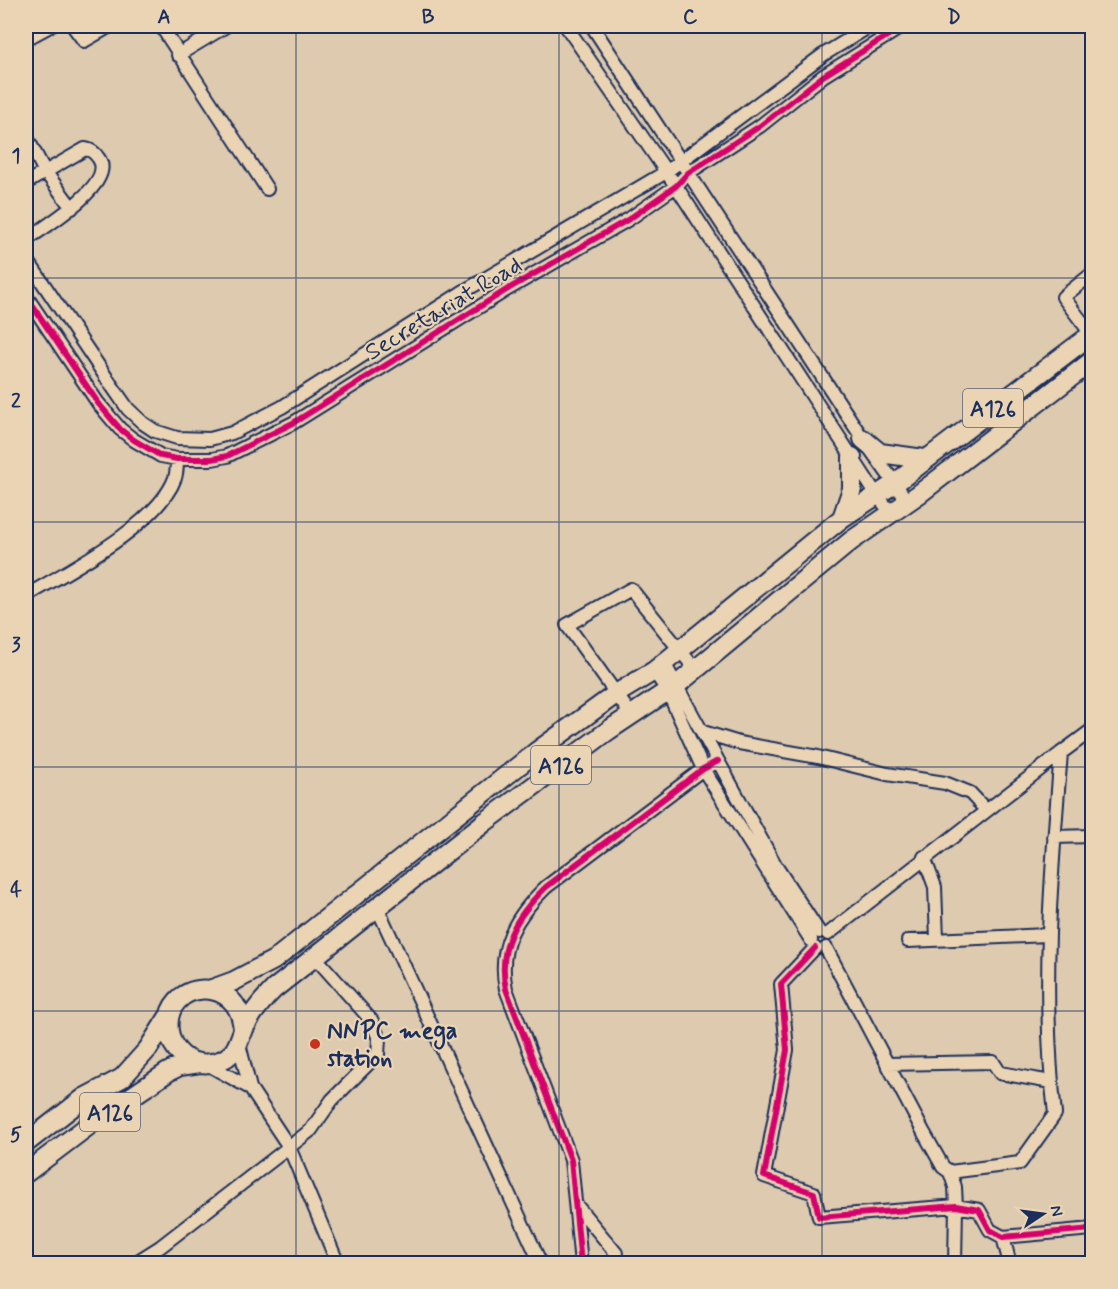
<svg xmlns="http://www.w3.org/2000/svg" width="1118" height="1289" font-family="Mynerve,sans-serif">
<style>
.lines{fill:none;stroke-linecap:round;stroke-linejoin:round}
.minor-casing{stroke:#1b2f5e;stroke-width:16}
.highway-casing{stroke:#1b2f5e;stroke-width:22}
.minor{stroke:#ead4b3;stroke-width:12}
.highway{stroke:#ead4b3;stroke-width:18}
.cycleway-casing{stroke:#ead4b3;stroke-width:10}
.cycleway{stroke:#d6006c;stroke-width:6}
.grid{fill:none;stroke:#1b2f5e;stroke-width:1.5;stroke-opacity:0.55}
.poi-dot{fill:#c8321e;stroke:#ead4b3;stroke-width:2}
.labels{text-anchor:middle;stroke-width:4.5;stroke-linejoin:round;paint-order:stroke}
.shield{fill:#ead4b3;stroke:#596078;stroke-width:1.5}
.shield-label{font-size:22px;font-weight:bold;fill:#1b2f5e}
.street-label{font-size:24px;fill:#1b2f5e;stroke:#ead4b3}
.poi-label{font-size:24px;font-weight:bold;fill:#1b2f5e;stroke:#ead4b3;text-anchor:start}
.neatline{fill:none;stroke:#1b2f5e;stroke-width:2}
.grid-label{font-size:20px;text-anchor:middle;font-weight:bold;fill:#1b2f5e}
</style>
<rect width="100%" height="100%" fill="#decaae"/>
<filter id="ink" filterUnits="userSpaceOnUse"><feTurbulence type="fractalNoise" baseFrequency=".0167" numOctaves="2"/><feDisplacementMap in="SourceGraphic" scale="12" xChannelSelector="R" yChannelSelector="G"/><feConvolveMatrix kernelMatrix="1 2 1 2 8 2 1 2 1" color-interpolation-filters="sRGB"/></filter>
<g filter="url(#ink)">
<g class="lines">
<!-- minor casing -->
<g class="minor-casing">
<path id="minor" d="M73 26 84 41 110 26
M161 26 267 189
M566 26 676 186 876 494 892 514
M592 26 863 439 908 502
M26 39 50 26
M178 55 226 26
M26 136 44 170 72 208
M26 183 85 149C92 150 95 153 99 159 116 184 43 228 26 240
M26 258 112 386 128 409 143 423 155 431 177 438 210 439 232 433 282 407 461 293 666 172 823 55 870 26
M26 296 98 403 120 429 134 440 161 456 177 459H212L227 456 293 423 508 289 629 219 676 186 688 173 760 126 823 76 903 26
M1092 335 1063 297 1092 274
M26 596C68 571 158 525 175 478 177 472 177 465 177 459
M664 663 777 868 819 932
M654 671 668 692 703 769 811 940
M632 716 567 625 631 589 695 669
M703 732 739 743 818 757 887 774 945 783 970 793 986 810
M1054 837 1092 836
M924 857 935 887 937 939
M377 907 541 1264
M828 934 1061 753
M908 941 1047 935
M815 948 781 984 787 1050 764 1176 814 1193 819 1217 956 1206 979 1210 990 1230 1003 1237 1092 1229
M826 948 924 1133 943 1167 950 1172 955 1187 956 1206 955 1264
M239 1044 250 1088 289 1147 338 1264
M207 1064 250 1088
M887 1064 993 1062 1000 1073 1051 1082
M950 1172 1020 1163 1055 1114C1041 993 1051 874 1061 753L1092 730
M577 1206 616 1253V1264
M1003 1237 1010 1264
M133 1264 160 1247 311 1130 332 1100 378 1054 379 1039 372 1021 316 958
M581 1264 571 1160 506 989C497 947 516 916 546 887L703 769 718 761"/>
</g>
<!-- highway casing -->
<g class="highway-casing">
<path id="highway" d="M863 439 880 453 924 459
M842 518 852 489V457
M212 989 234 981 274 960 536 752 616 694 654 671 842 518 894 484 1092 334
M243 1032C242 972 162 979 169 1031 170 1040 175 1049 182 1055 196 1067 219 1066 232 1053 238 1047 239 1040 242 1033 249 1017 262 1001 274 989L485 822 609 730 678 684 851 541 919 494 1092 361
M26 1143 84 1098 122 1078 148 1049 169 1016
M26 1173 92 1123 168 1072 180 1066 200 1063"/>
</g>
<!-- minor -->
<use href="#minor" class="minor"/>
<!-- highway -->
<use href="#highway" class="highway"/>
<!-- cycleway casing -->
<g class="cycleway-casing">
<path id="cycleway" d="M26 296 98 403 120 429 134 440 161 456 177 459H212L227 456 293 423 508 289 629 219 676 186 688 173 760 126 823 76 903 26
M815 948 781 984 787 1050 764 1176 814 1193 819 1217 956 1206 979 1210 990 1230 1003 1237 1092 1229
M581 1264 571 1160 506 989C497 947 516 916 546 887L703 769 718 761"/>
</g>
<!-- cycleway -->
<use href="#cycleway" class="cycleway"/>
</g>
</g>
<!-- grid -->
<path class="grid" d="M296 26V1264M559 26V1264M822 26V1264M26 278H1092M26 522H1092M26 767H1092M26 1011H1092"/>
<!-- markers -->
<circle class="poi-dot" cx="315" cy="1044" r="6"/>
<g class="labels">
<!-- shield labels -->
<g class="shield">
<rect x="963" y="389" width="60" height="38" rx="4.5"/>
<rect x="531" y="746" width="60" height="38" rx="4.5"/>
<rect x="80" y="1093" width="60" height="38" rx="4.5"/>
</g>
<g class="shield-label">
<text x="993" y="416">A126</text>
<text x="561" y="773">A126</text>
<text x="110" y="1120">A126</text>
</g>
<!-- street labels -->
<g class="street-label">
<text transform="translate(443 308) rotate(-31)" y="8">Secretariat Road</text>
</g>
<!-- poi labels -->
<g class="poi-label">
<text x="327" y="1038">NNPC mega<tspan x="327" dy="28">station</tspan></text>
</g>
</g>
<!-- margin -->
<rect width="1118" height="1289" fill="none" stroke="#ead4b3" stroke-width="66"/>
<!-- north arrow -->
<g transform="translate(1043 1214) rotate(77)" stroke="#ead4b3" stroke-width="4.5" paint-order="stroke">
<path d="M0-4.5L10 22L0 15L-10 22Z" fill="#1b2f5e"/>
<text y="-9" font-size="16" font-weight="bold" text-anchor="middle" fill="#1b2f5e">N</text>
</g>
<rect x="33" y="33" width="1052" height="1223" class="neatline"/>
<g class="grid-label">
<text x="164" y="23">A</text>
<text x="428" y="23">B</text>
<text x="690" y="23">C</text>
<text x="954" y="23">D</text>
<text x="16" y="162">1</text>
<text x="16" y="407">2</text>
<text x="16" y="651">3</text>
<text x="16" y="896">4</text>
<text x="16" y="1141">5</text>
</g>
</svg>
